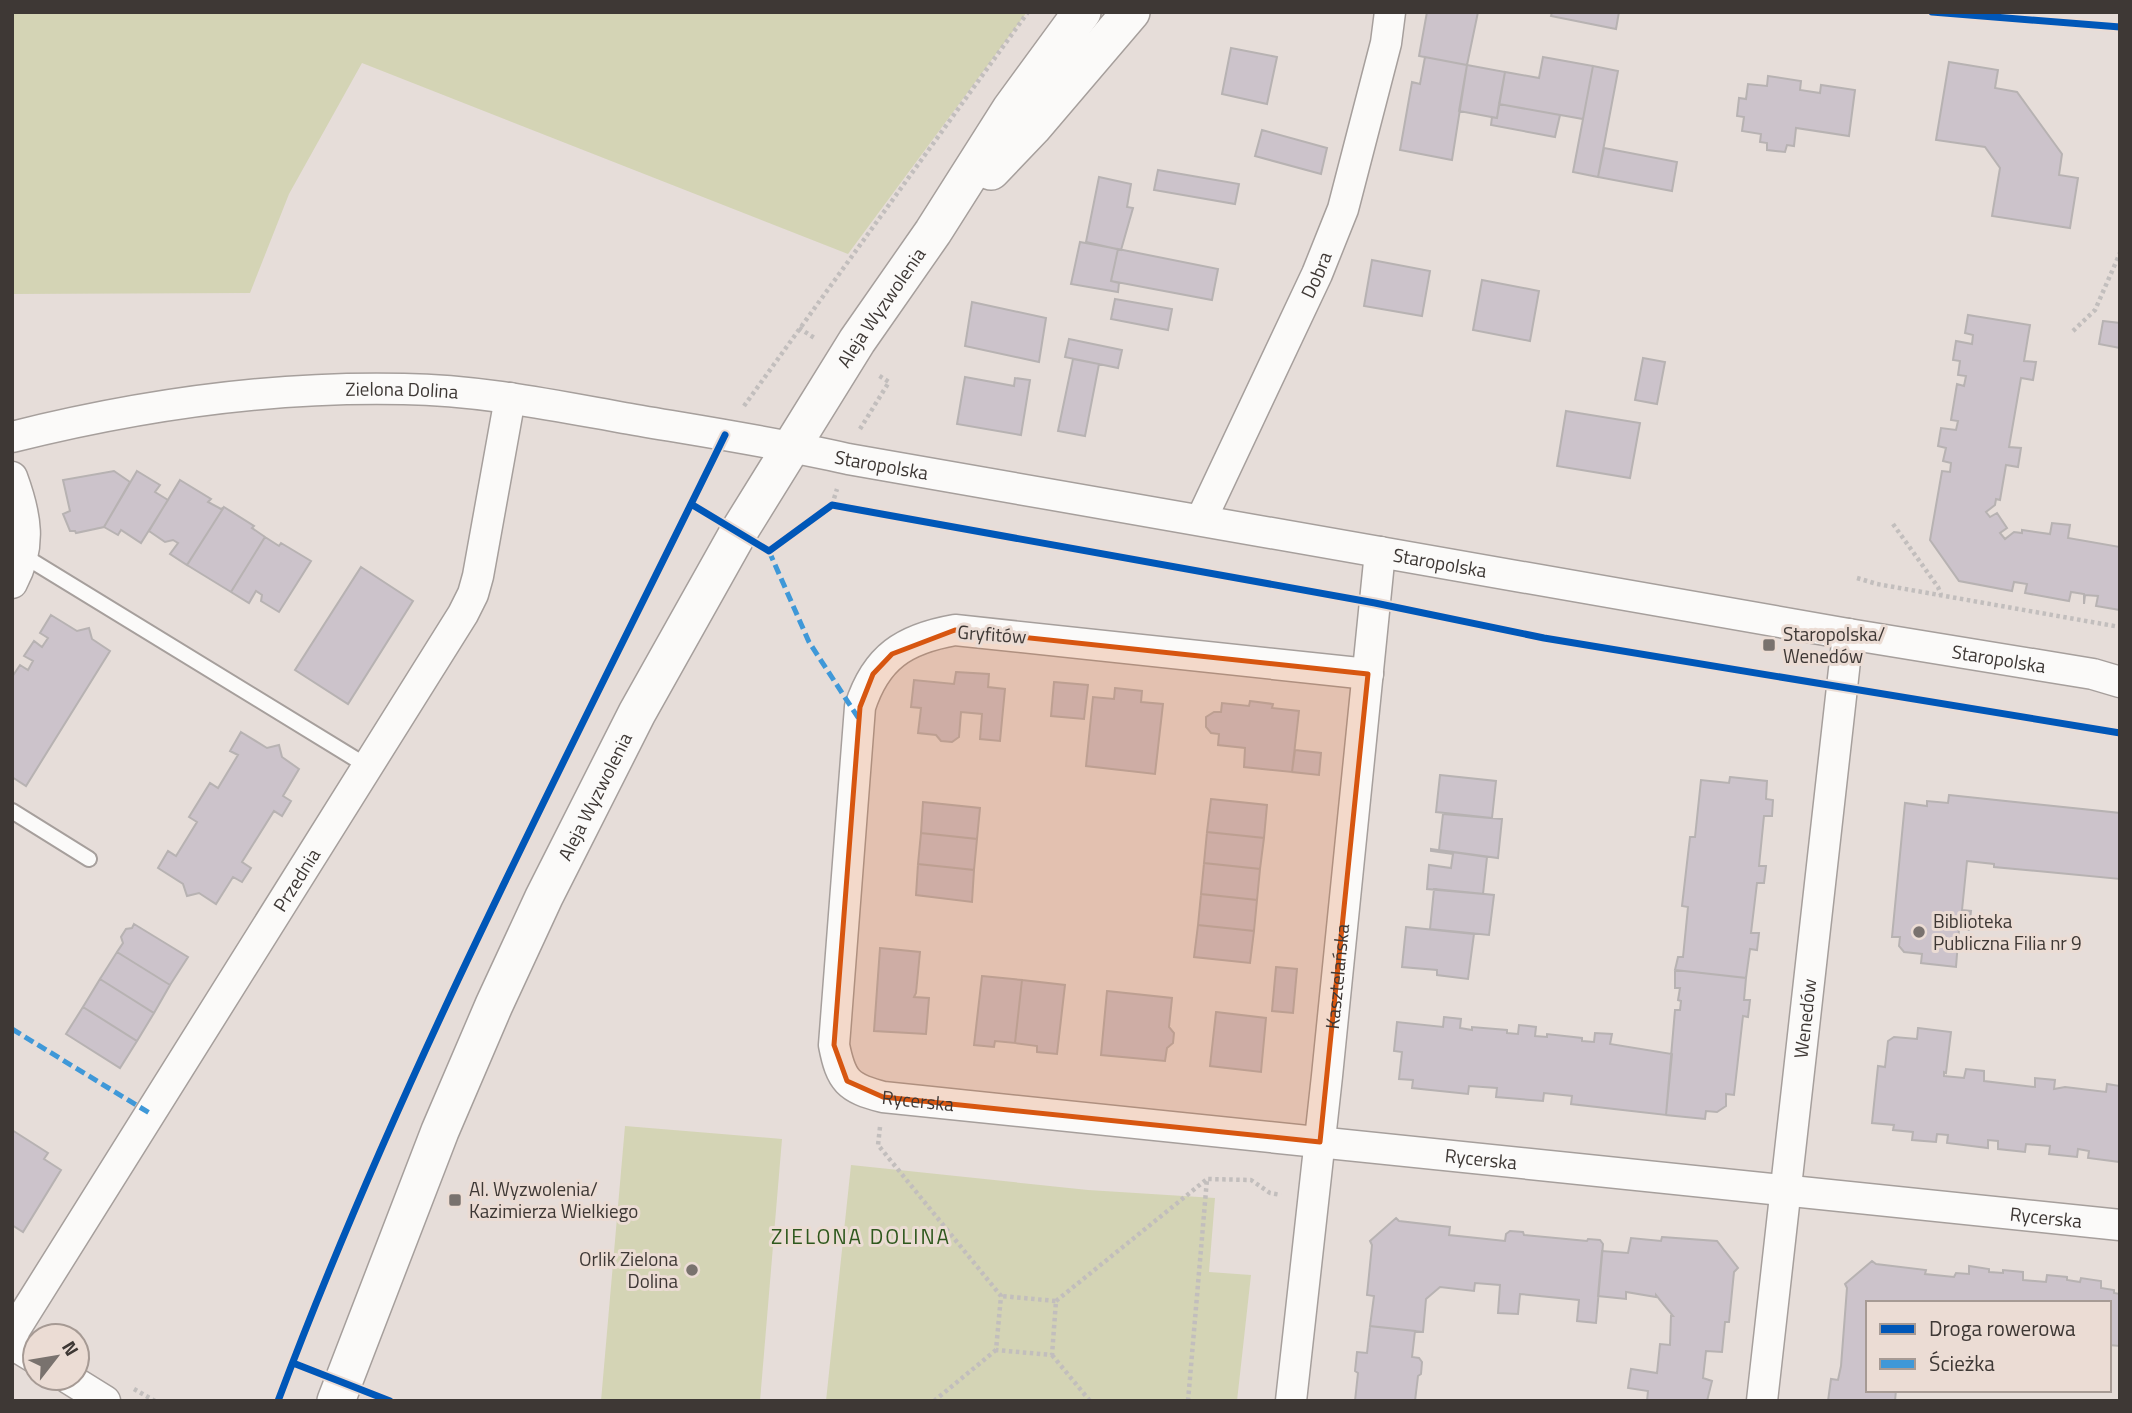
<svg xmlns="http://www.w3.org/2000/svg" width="2132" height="1413" font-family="'Titillium Web',sans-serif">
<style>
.green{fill:#d4d4b5}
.building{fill:#ccc3cb;stroke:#b7b2b2;stroke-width:2}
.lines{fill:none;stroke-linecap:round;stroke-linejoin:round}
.service-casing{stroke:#a69f9c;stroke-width:18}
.minor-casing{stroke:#a69f9c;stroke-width:33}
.tertiary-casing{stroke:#a69f9c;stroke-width:40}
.path{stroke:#c2bebd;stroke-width:4.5;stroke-dasharray:3.5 3.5;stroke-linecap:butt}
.service{stroke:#fbfaf9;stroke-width:14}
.minor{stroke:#fbfaf9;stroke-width:30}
.tertiary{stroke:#fbfaf9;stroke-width:37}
.quiet{stroke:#3f98d8;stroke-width:5;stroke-dasharray:10 5;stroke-linecap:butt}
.cycleway-casing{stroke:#ebdcd4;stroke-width:11}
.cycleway{stroke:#0057b8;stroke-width:7}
.marked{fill:#d75610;fill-opacity:0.2;stroke:#d75610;stroke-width:5;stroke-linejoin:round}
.poi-dot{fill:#79726e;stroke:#ebdcd4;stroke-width:2.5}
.labels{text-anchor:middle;stroke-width:6;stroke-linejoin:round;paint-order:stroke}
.street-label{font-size:19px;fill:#3e3835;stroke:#ebdcd4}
.poi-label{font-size:19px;fill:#3e3835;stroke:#ebdcd4;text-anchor:start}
.neighbourhood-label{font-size:21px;letter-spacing:2px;fill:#2e581d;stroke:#ebdcd4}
</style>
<rect width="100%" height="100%" fill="#e6ddd9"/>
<!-- green -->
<path class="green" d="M12 12H1027L848 254 362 63 289 194 250 293 12 294Z
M625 1126 782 1139 760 1401H601Z
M851 1165 1088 1190 1215 1198 1209 1272 1251 1275 1237 1401H826Z"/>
<!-- building -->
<path class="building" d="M1427 12H1478L1467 65 1419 56Z
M1552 12H1619L1616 29 1551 16Z
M1231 48 1277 57 1267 104 1222 94Z
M1425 57 1467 65 1452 160 1400 150 1412 82 1420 84Z
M1543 57 1593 66 1583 119 1499 104 1505 72 1539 78Z
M1949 62 1998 70 1995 88 2017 92 2062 154 2059 175 2078 178 2070 228 1992 216 2000 168 1985 147 1936 140Z
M1467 65 1505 72 1497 118 1459 111Z
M1593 66 1618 71 1598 177 1573 172Z
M1768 76 1801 81 1800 90 1820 93 1821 85 1855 90 1849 136 1796 128 1794 146 1787 145 1785 152 1767 150V143L1760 142 1761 134 1742 131 1744 117 1737 116 1739 98 1746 99 1748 84 1767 86Z
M1499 104 1560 115 1555 137 1491 125 1492 117 1497 118Z
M1262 130 1327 148 1321 174 1255 156Z
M1604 148 1677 162 1672 191 1598 177Z
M1158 170 1239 184 1235 204 1154 190Z
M1099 177 1131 184 1127 207 1133 208 1121 250 1086 242Z
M1080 242 1118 249 1111 281 1119 283 1118 292 1071 284Z
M1118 249 1218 269 1212 300 1111 281Z
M1372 260 1430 271 1422 316 1364 306Z
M1482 280 1539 291 1530 341 1473 330Z
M1115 299 1172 309 1168 330 1111 319Z
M972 302 1046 318 1039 362 965 346Z
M1968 315 2030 325 2024 361 2036 362 2033 380 2021 378 2009 447 2021 448 2018 467 2006 465 2000 500 1996 499 1995 505 1986 512 1990 517 1997 513 2007 528 2000 533 2005 539 2014 532 2022 533V530L2050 534 2052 523 2070 525 2068 538 2120 547V610L2096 606 2098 596 2085 595 2084 604V594L2071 592 2069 601 2025 593 2027 584 2014 582 2012 591 1959 581 1930 540 1942 471 1950 472 1951 463 1943 461 1946 448 1938 446 1941 428 1956 430 1958 421 1951 420 1957 384 1964 386 1966 376 1958 375 1960 361 1953 360 1956 341 1972 344 1973 335 1965 333Z
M2103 321 2120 323V348L2099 344Z
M1069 339 1122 350 1118 368 1065 357Z
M1643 358 1665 362 1657 404 1635 400Z
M1073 359 1099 364 1085 436 1058 431Z
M965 377 1014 386 1015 378 1030 380 1021 435 957 424Z
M1566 411 1640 423 1630 478 1557 466Z
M114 471 130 482 104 527 76 533 75 531H70L63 514 70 511 63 480Z
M137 471 160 485 155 492 168 500 141 543 121 530 118 535 104 527Z
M180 480 211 499 208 502 221 509 224 507 187 565 170 554 178 543 173 540 165 542 149 531Z
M224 507 254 526 252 528 265 537 231 592 187 565Z
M265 537 279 546 281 543 311 561 279 612 261 601 262 595 256 591 249 603 231 592Z
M361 567 413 601 348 704 295 670Z
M51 615 77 631 89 628 92 639 110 651 26 786 12 777V677L20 665 28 670 33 661 24 656 34 641 42 647 48 638 40 633Z
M956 672 989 674 988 687 1005 689 1000 741 980 739 982 714 961 712 959 737 952 742 941 741 936 735 918 733 921 708 911 707 914 680 954 684Z
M1054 682 1088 685 1084 719 1051 716Z
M1115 688 1142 691 1141 702 1163 704 1155 774 1086 766 1093 697 1114 699Z
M1250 701 1273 704 1272 708 1299 711 1292 772 1244 767 1245 748 1218 745 1219 734 1211 733 1206 727V717L1214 712H1221L1222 703 1249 706Z
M241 732 267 748 279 745 282 757 299 769 283 796 291 801 282 816 274 811 242 862 251 868 242 882 233 877 216 904 199 893 187 896 183 884 158 868 168 851 176 856 197 822 189 817 210 783 218 788 238 755 230 751Z
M1295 750 1321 753 1319 775 1292 772Z
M1440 775 1496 781 1492 818 1436 812Z
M1730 777 1767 781 1766 799 1773 800 1772 816H1764L1759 866H1766L1764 883H1757L1751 933H1759L1757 950 1750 949 1746 978 1675 970 1678 957H1683L1688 907 1682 906 1690 837H1695L1701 780 1729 783Z
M1949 795 2120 813V879L1994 867V864L1967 861 1962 910 1971 911 1969 930 1959 929 1956 967 1921 963 1922 954 1904 952 1899 946 1900 937H1892L1905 803 1927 806V801L1948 803Z
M1211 799 1267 805 1264 838 1207 832Z
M923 802 980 808 977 839 921 833Z
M1443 814 1502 819 1498 858 1439 850Z
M1207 832 1264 838 1260 869 1204 863Z
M921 833 977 839 974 870 918 864Z
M1431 849 1487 857 1483 894 1427 889 1429 865 1451 868 1453 854 1431 851Z
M1204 863 1260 869 1257 900 1201 894Z
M918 864 974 870 972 902 916 895Z
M1434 889 1494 895 1489 935 1430 929Z
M1201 894 1257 900 1254 931 1198 925Z
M134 924 188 957 170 985 117 952 123 943 121 937 126 929 132 928Z
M1198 925 1254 931 1250 963 1194 957Z
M1406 927 1474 934 1468 979 1437 975V970L1402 967Z
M880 948 920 952 916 993 914 997 929 998 926 1034 874 1031Z
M117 952 170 985 154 1013 100 979Z
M1276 967 1297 969 1293 1013 1272 1011Z
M1675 970 1746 978 1744 1000H1750L1748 1017 1743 1016 1734 1095 1726 1094V1106L1717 1112 1706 1111 1705 1119 1666 1115 1675 1010H1680L1681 1001 1678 1000 1680 988H1675Z
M982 976 1022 980 1015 1043 995 1041 994 1047 974 1045Z
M100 979 154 1013 137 1041 83 1007Z
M1022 980 1065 985 1057 1054 1037 1052V1046L1015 1043Z
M1107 991 1172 998 1169 1027 1174 1033 1173 1043 1167 1048 1165 1061 1101 1055Z
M83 1007 137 1041 120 1068 66 1034Z
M1216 1012 1266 1018 1261 1072 1210 1066Z
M1444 1017 1461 1019 1460 1028 1472 1030V1027L1507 1030V1033L1518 1034 1519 1025 1536 1027 1535 1036 1547 1037V1034L1582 1038V1041L1594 1042 1595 1033 1612 1034 1610 1044 1672 1054 1666 1115 1571 1104 1572 1096 1544 1093 1543 1101 1496 1097 1497 1088 1469 1086 1468 1094 1412 1088 1413 1080 1399 1079 1402 1052 1394 1051 1397 1022 1443 1027Z
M1918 1028 1951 1032 1946 1073 1944 1072V1076L1964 1078 1966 1069 1984 1071V1081L2035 1087V1078L2055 1080 2054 1089 2065 1087 2106 1092 2107 1084 2120 1086V1162L2088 1158 2089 1151 2078 1149 2077 1157 2049 1154 2050 1146 2026 1144 2025 1152 1998 1149V1141L1988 1140V1148L1947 1143 1948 1135 1937 1134 1936 1142 1912 1140 1913 1132 1893 1130 1894 1125 1872 1123 1878 1066 1885 1067 1888 1041 1894 1037 1917 1039Z
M12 1130 48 1153 44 1159 61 1170 23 1232 12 1225Z
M1396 1218 1399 1221 1450 1227 1449 1235 1505 1241 1506 1234 1510 1231 1523 1232 1524 1235 1587 1241 1588 1239 1600 1240 1603 1244 1596 1323 1577 1321 1579 1300 1520 1294 1518 1314 1498 1313 1500 1285 1475 1283 1474 1291 1440 1287 1426 1299 1423 1332 1370 1326 1374 1296 1367 1295 1372 1245 1370 1241Z
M1662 1237 1717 1241 1738 1268 1734 1272 1729 1322H1725L1722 1352 1706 1351 1703 1378 1712 1381 1707 1401H1647L1648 1391 1628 1388 1631 1369 1657 1373 1660 1344 1670 1345 1671 1316H1673L1656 1295V1297L1626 1292V1299L1598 1296 1602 1251 1628 1253 1631 1238 1661 1241Z
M1872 1261 1876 1264 1926 1270 1925 1274 1954 1277 1956 1273 1969 1274V1266L1989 1269V1272L2003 1273V1270L2023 1272V1280L2046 1282 2047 1275 2067 1277V1280L2080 1282 2081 1278 2101 1281V1288L2114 1290V1293L2120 1294V1346L2109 1345V1303H1868V1390H1896L1895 1401H1828L1831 1379 1838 1380 1841 1366 1847 1288 1845 1284Z
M1370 1326 1415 1331 1412 1357 1419 1358 1422 1362 1421 1374 1418 1376 1415 1401H1355L1358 1373 1355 1371 1357 1352 1367 1353Z"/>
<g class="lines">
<!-- service casing -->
<g class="service-casing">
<path id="service" d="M24 556 367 766
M12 811 89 859"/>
</g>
<!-- minor casing -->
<g class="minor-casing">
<g id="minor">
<path id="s1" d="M12 437C140 405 272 386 404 389 479 390 551 405 624 418 699 431 774 442 848 459L1848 634 2093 674 2120 682"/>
<path d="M12 477C26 515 32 546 12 583"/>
<path id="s2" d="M1201 520 1317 274 1343 209 1386 43 1390 12"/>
<path id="s3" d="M1368 674 955 630C904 639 876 657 860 707L834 1045C841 1081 848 1088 883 1097L2120 1225"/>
<path id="s4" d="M12 1334 463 614 473 594 478 576 510 398"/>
<path d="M12 1344 35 1358"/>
<path d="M68 1378 105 1401"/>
<path id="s5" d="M1291 1401 1327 1076 1380 552"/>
<path id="s6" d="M1762 1401 1848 634"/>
</g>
</g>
<!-- tertiary casing -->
<g class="tertiary-casing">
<g id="tertiary">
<path d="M991 171 1033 127 1131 12"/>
<path id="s7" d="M336 1401 440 1131 494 1005 544 897 637 713 738 533 857 341 933 232 1011 109 1082 12"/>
</g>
</g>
<!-- path -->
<path class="path" d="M799 328 816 339
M2073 331 2095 310 2120 253
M744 406 1028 12
M860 429 889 382 878 375
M832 505 837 489
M1893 524 1938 587 1941 595
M1857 578 1877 584 2120 627
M880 1127 878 1145 1001 1296 996 1350 1052 1355 1056 1301 1001 1296
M1056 1301 1207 1179
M1052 1355 1090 1401
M134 1389 155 1401
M934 1401 996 1350
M1188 1401 1207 1179 1251 1180 1270 1193 1281 1195"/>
<!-- service -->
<use href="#service" class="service"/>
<!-- minor -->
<use href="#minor" class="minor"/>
<!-- tertiary -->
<use href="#tertiary" class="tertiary"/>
<!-- quiet -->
<path class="quiet" d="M769 551 809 642 859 719
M12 1029 151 1114"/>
<!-- cycleway casing -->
<g class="cycleway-casing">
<path id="cycleway" d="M1932 12 2120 27
M691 504 769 551 832 505 1375 603 1544 638 2120 733
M293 1363 390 1401
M278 1401C403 1068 569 754 725 435"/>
</g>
<!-- cycleway -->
<use href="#cycleway" class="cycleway"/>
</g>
<!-- marked area -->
<path class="marked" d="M955 630 1368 674 1320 1142 883 1097 847 1081 834 1045 860 707 873 674 892 654Z"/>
<!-- markers -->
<g class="poi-dot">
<rect x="1762" y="638" width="14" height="14" rx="3.5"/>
<circle cx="1919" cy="932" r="7"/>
<rect x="448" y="1193" width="14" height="14" rx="3.5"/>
<circle cx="692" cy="1270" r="7"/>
</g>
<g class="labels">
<!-- street labels -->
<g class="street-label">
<text dy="7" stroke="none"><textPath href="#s2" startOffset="271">Dobra</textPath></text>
<text dy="7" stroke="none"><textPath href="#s7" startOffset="1225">Aleja Wyzwolenia</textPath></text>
<text dy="7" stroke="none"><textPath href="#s1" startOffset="394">Zielona Dolina</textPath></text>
<text dy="7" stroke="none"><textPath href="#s1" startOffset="880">Staropolska</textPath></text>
<text dy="7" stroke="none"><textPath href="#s1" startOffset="1447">Staropolska</textPath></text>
<text transform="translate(992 634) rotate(4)" y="7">Gryfitów</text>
<text dy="7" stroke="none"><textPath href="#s1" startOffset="2014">Staropolska</textPath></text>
<text dy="7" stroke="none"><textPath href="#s7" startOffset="658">Aleja Wyzwolenia</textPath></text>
<text dy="7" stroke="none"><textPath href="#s4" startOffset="536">Przednia</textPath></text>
<text dy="7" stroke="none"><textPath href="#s5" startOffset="427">Kasztelańska</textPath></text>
<text dy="7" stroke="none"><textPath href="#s6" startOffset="385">Wenedów</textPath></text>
<text dy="7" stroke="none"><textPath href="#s3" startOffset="998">Rycerska</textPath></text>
<text dy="7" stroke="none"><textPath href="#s3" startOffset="1564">Rycerska</textPath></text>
<text dy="7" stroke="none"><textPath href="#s3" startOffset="2132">Rycerska</textPath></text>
</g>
<!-- poi labels -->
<g class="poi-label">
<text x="1783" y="641">Staropolska/<tspan x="1783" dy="22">Wenedów</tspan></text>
<text x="1933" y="928">Biblioteka<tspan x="1933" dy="22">Publiczna Filia nr 9</tspan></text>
<text x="469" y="1196">Al. Wyzwolenia/<tspan x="469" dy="22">Kazimierza Wielkiego</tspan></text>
<text x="678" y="1266" text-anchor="end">Orlik Zielona<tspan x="678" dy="22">Dolina</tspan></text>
</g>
<!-- neighbourhood labels -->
<g class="neighbourhood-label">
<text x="861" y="1244">ZIELONA DOLINA</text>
</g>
</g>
<!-- border -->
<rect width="2132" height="1413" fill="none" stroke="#3e3835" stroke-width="28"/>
<!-- legend -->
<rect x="1866" y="1301" width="245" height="91" fill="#ebdcd4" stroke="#a69a94" stroke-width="2"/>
<rect x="1880" y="1324" width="35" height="10" fill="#0057b8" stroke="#a69a94" stroke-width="2"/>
<text x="1929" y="1336" font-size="21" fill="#3e3835">Droga rowerowa</text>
<rect x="1880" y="1359" width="35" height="10" fill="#3f98d8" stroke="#a69a94" stroke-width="2"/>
<text x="1929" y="1371" font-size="21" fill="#3e3835">Ścieżka</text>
<!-- north arrow -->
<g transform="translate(56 1357) rotate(59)"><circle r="33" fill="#ebdcd4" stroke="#a69a94" stroke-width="2"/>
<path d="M0-5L12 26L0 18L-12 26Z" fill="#79726e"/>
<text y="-10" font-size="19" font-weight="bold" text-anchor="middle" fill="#3e3835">N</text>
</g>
</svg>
